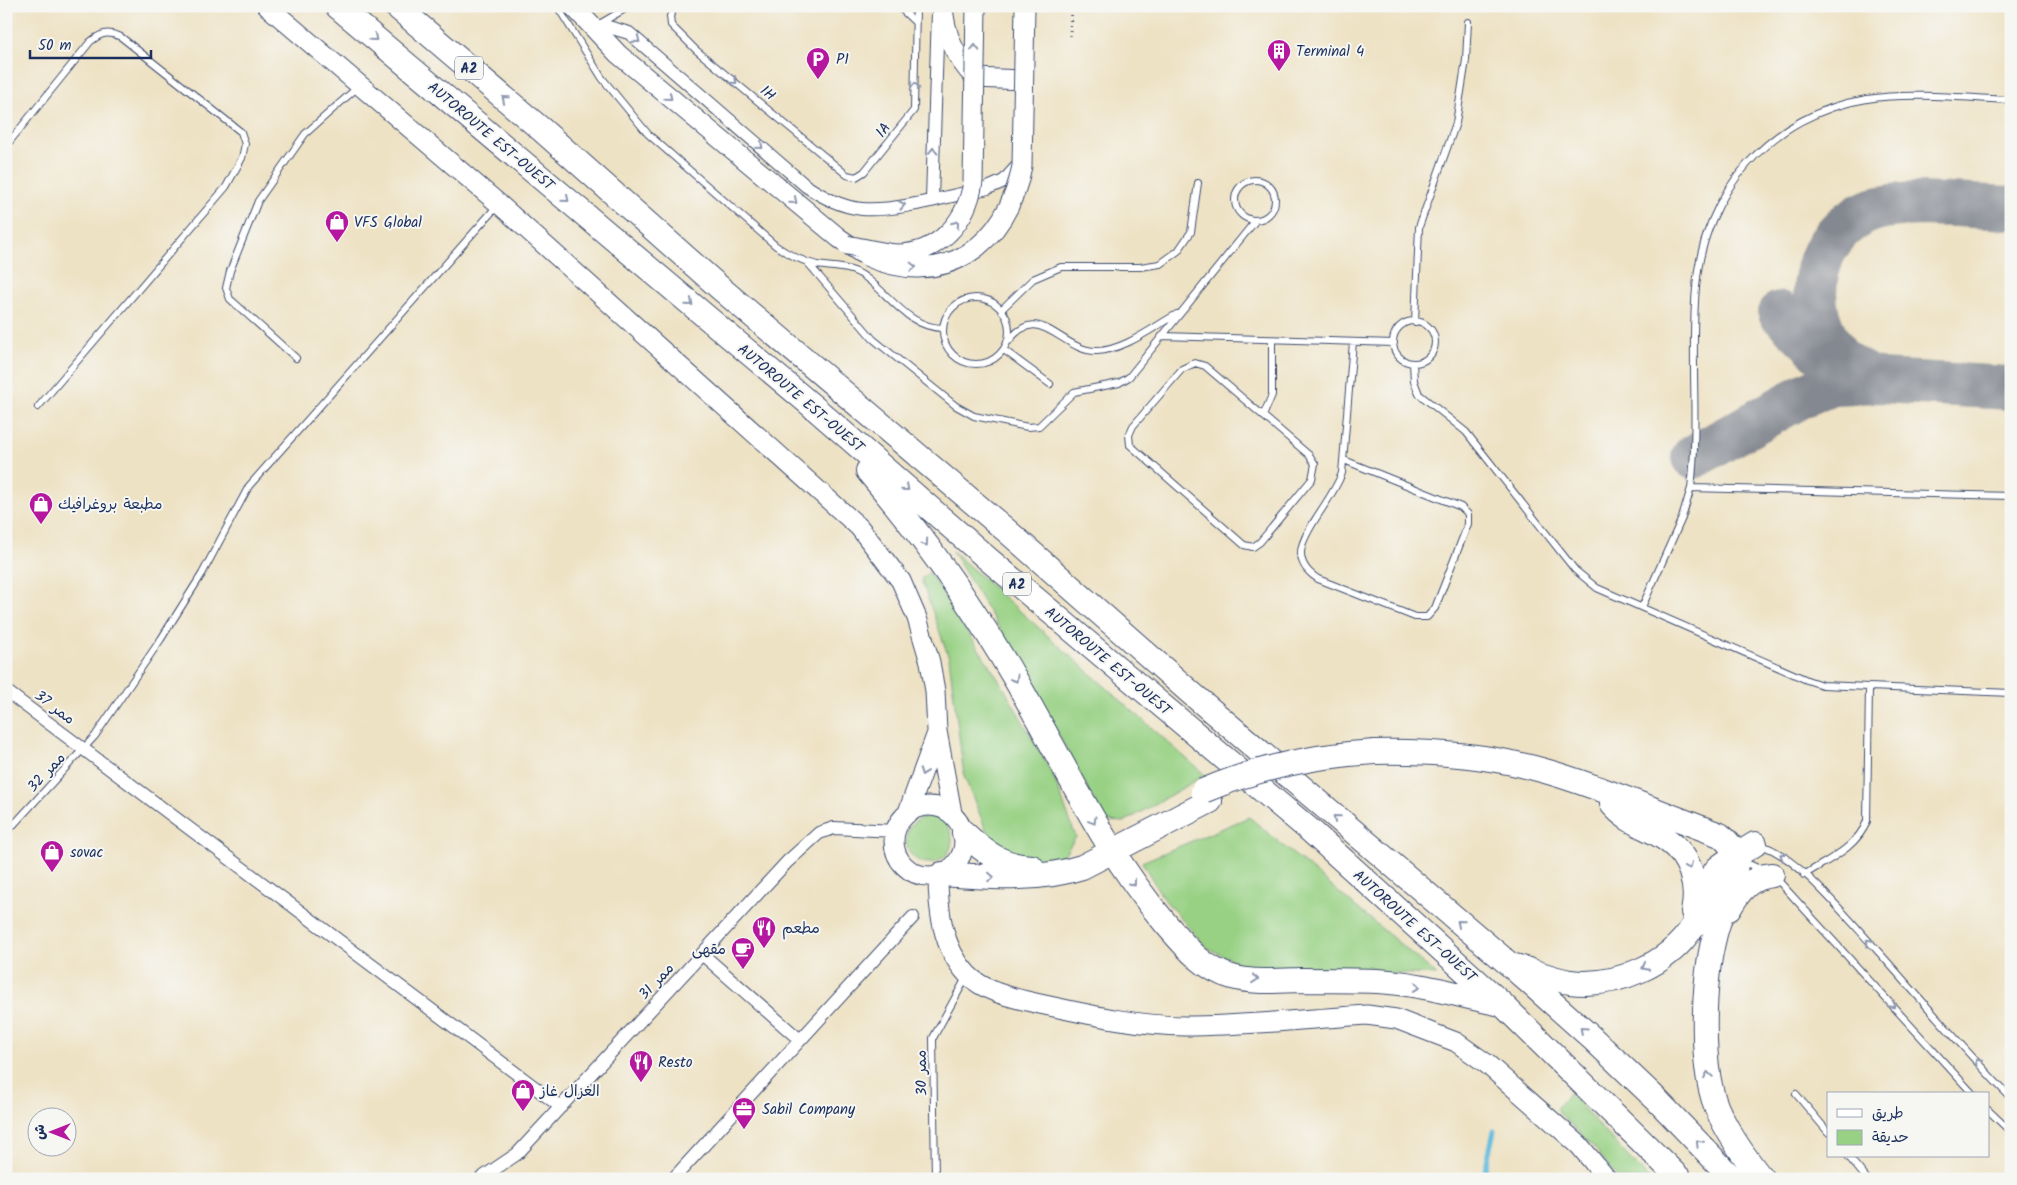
<svg xmlns="http://www.w3.org/2000/svg" width="2017" height="1185" font-family="Kalam,'Playpen Sans Arabic',sans-serif">
<style>
.green{fill:#98d184;stroke:#5a8071}
.lines{fill:none;stroke-linecap:round;stroke-linejoin:round}
.stream{stroke:#62bcdf;stroke-width:5}
.taxiway{stroke:#848891;stroke-width:44}
.lane-casing{stroke:#3b4a6d;stroke-width:8}
.street-casing{stroke:#3b4a6d;stroke-width:14}
.secondary-casing{stroke:#3b4a6d;stroke-width:21}
.highway-casing{stroke:#3b4a6d;stroke-width:26}
.path{stroke:#3b4a6d;stroke-width:3;stroke-dasharray:1 4;stroke-linecap:butt}
.lane{stroke:#fff;stroke-width:6}
.street{stroke:#fff;stroke-width:12}
.secondary{stroke:#fff;stroke-width:19}
.highway{stroke:#fff;stroke-width:24}
.secondary-bridge-casing{stroke:#3b4a6d;stroke-width:21;stroke-linecap:butt}
.highway-bridge-casing{stroke:#3b4a6d;stroke-width:26;stroke-linecap:butt}
.secondary-bridge{stroke:#fff;stroke-width:19}
.highway-bridge{stroke:#fff;stroke-width:24}
.oneway{stroke:#8d97ae}
.labels{text-anchor:middle;stroke-width:4;stroke-linejoin:round;paint-order:stroke}
.shield{fill:#f6f6f2;stroke:#5d6b8a;stroke-width:1}
.shield-label{font-size:14px;font-weight:bold;fill:#1b2f5e}
.poi-label{font-size:15px;fill:#1b2f5e;stroke:#f6f6f2;text-anchor:start}
.street-label{font-size:15px;fill:#1b2f5e;stroke:#f6f6f2}
</style>
<rect width="100%" height="100%" fill="#f6f6f2"/>
<filter id="ink" filterUnits="userSpaceOnUse"><feTurbulence type="fractalNoise" baseFrequency=".02" numOctaves="2"/><feDisplacementMap in="SourceGraphic" scale="10" xChannelSelector="R" yChannelSelector="G"/><feConvolveMatrix kernelMatrix="1 2 1 2 8 2 1 2 1" color-interpolation-filters="sRGB"/></filter>
<filter id="wash" filterUnits="userSpaceOnUse"><feTurbulence type="fractalNoise" baseFrequency=".0096" numOctaves="4" result="noise"/><feDisplacementMap in="SourceGraphic" scale="20" xChannelSelector="R" yChannelSelector="G"/><feGaussianBlur stdDeviation="1.12" result="paint"/><feColorMatrix in="noise" values="0 0 0 0 0 0 0 0 0 0 0 0 0 0 0 0 0 1.4 0 .05"/><feComposite in="paint" operator="in"/></filter>
<g filter="url(#wash)">
<rect width="100%" height="100%" fill="#eee2c4"/>
<!-- green -->
<path class="green" d="M952 551 1205 775 1124 822 1105 821 1021 664Z
M929 572 1002 685 1053 775 1076 837 1064 855 1038 861 1004 853 987 832 964 776 949 658 921 579Z
M906 840a23 23 0 1 1 46 0a23 23 0 1 1-46 0Z
M1249 817 1437 975 1246 967 1206 947 1163 898 1142 862Z
M1569 1093 1649 1179H1619L1592 1145 1556 1110Z"/>
<g class="lines">
<!-- stream -->
<path class="stream" d="M1483 1179 1494 1131"/>
<!-- taxiway -->
<path class="taxiway" d="M2011 208C1972 207 1901 198 1867 212 1815 233 1801 299 1830 343 1833 348 1837 355 1841 359 1852 369 1867 376 1880 381L2011 388
M1693 457 1802 396 1823 387 1835 383 1880 381 1847 371 1829 360 1780 313"/>
</g>
</g>
<g filter="url(#ink)">
<g class="lines">
<!-- lane casing -->
<g class="lane-casing">
<path id="lane" d="M557 6 602 78 648 134 776 246C789 255 802 261 817 265 834 268 851 266 865 277 890 295 909 328 943 328
M676 6 670 16 671 25 696 50 847 175 856 177 864 172 914 110 916 6
M898 6 915 22
M601 23 630 6
M6 146 90 42C101 33 107 31 121 37L241 132 245 144 242 158 226 187 38 407
M1235 200a20 20 0 1 1 40 0a20 20 0 1 1-40 0Z
M807 262 873 339 956 406 974 416 1028 427 1039 426 1074 392 1119 383 1129 377 1256 220
M943 331a33 33 0 1 1 66 0a33 33 0 1 1-66 0Z
M1002 309 1033 279 1061 267H1140L1160 264 1178 251 1191 232 1198 183
M1393 342a21 21 0 1 1 42 0a21 21 0 1 1-42 0Z
M1415 322 1419 227 1456 123 1466 60 1468 22
M1162 336 1394 343
M1009 341C1039 300 1062 352 1097 351 1125 350 1153 327 1177 314
M1004 350 1050 384
M296 358 230 299 226 288 230 271 258 201 305 134 359 86
M1195 363 1205 366 1309 455 1315 464 1312 479 1260 542 1253 547 1244 545 1130 445 1129 435 1133 426 1182 369Z
M1413 363 1414 381 1419 394 1466 432 1575 570 1597 588 1807 680 1822 685 2011 693
M1263 416 1272 395V340
M1344 460 1461 507 1468 514V524L1435 608 1427 617H1415L1318 579C1307 572 1298 561 1302 546 1308 524 1333 498 1342 473L1353 342
M1691 488 2011 496
M1642 607 1682 518 1691 488C1699 422 1690 354 1696 288 1703 192 1771 114 1867 99 1909 92 1967 98 2011 100
M6 833 95 736 161 639 202 574 249 486 498 205
M1760 845C1796 854 1849 920 1875 948 1920 998 1964 1050 2011 1098
M1742 861 1762 870
M1804 875C1827 860 1857 848 1867 821L1869 688
M1775 877 1973 1094
M1796 1094 1828 1132
M1988 1110 2011 1132
M1848 1156 1867 1179
M935 1179 933 1038 967 976"/>
</g>
<!-- street casing -->
<g class="street-casing">
<path id="street" d="M592 26H605L629 33 806 186C823 197 841 207 862 209 898 212 952 195 988 188L1004 181 1020 163
M932 199 938 12
M6 691 561 1107
M702 954 800 1040
M480 1179 517 1154 787 862 819 833 834 828 895 831
M673 1179 913 917"/>
</g>
<!-- secondary casing -->
<g class="secondary-casing">
<path id="secondary" d="M267 6 499 204 859 527 901 581 917 618 930 662 935 691 937 731 952 813
M573 6 618 54 839 238 861 253
M943 6C945 35 955 57 975 78L1023 80
M894 841a35 35 0 1 1 70 0a35 35 0 1 1-70 0Z
M908 812 937 733
M938 875C938 910 942 947 967 974 985 993 1015 998 1040 1004 1086 1014 1138 1026 1185 1026 1246 1026 1307 1019 1367 1015L1396 1019 1456 1042 1487 1064 1579 1145 1607 1179"/>
</g>
<!-- highway casing -->
<g class="highway-casing">
<path id="highway" d="M337 6 817 410 988 559 1312 832 1503 1005 1680 1179
M396 6 542 130 719 287 1007 531 1191 693 1509 964 1593 1039 1655 1098 1733 1179
M868 471C923 536 974 608 1017 682 1065 765 1103 850 1166 924 1185 946 1203 969 1232 977 1253 983 1278 981 1300 980 1325 980 1351 980 1377 981 1418 983 1461 996 1501 1004
M1375 752C1432 751 1489 755 1545 771 1602 787 1663 814 1720 835 1730 843 1736 851 1736 865 1732 888 1721 911 1715 934 1703 980 1698 1072 1720 1115 1731 1138 1746 1159 1762 1179
M1612 804C1629 824 1647 826 1667 840 1690 856 1699 885 1693 912
M964 833C985 853 1003 866 1032 867
M942 874C990 877 1035 882 1082 867L1210 801
M1729 909C1739 891 1750 877 1772 875
M1515 966C1533 971 1552 979 1570 982 1615 988 1670 964 1693 926 1703 909 1706 883 1717 869 1722 863 1746 850 1755 844"/>
</g>
<!-- path -->
<path class="path" d="M1070 36 1071 6"/>
<!-- lane -->
<use href="#lane" class="lane"/>
<!-- street -->
<use href="#street" class="street"/>
<!-- secondary -->
<use href="#secondary" class="secondary"/>
<!-- highway -->
<use href="#highway" class="highway"/>
<!-- secondary-bridge casing -->
<g class="secondary-bridge-casing">
<path id="secondary-bridge" d="M847 245C864 248 880 253 897 254 939 254 967 221 973 182L976 6
M866 256C944 291 1007 245 1022 166L1025 6"/>
</g>
<!-- highway-bridge casing -->
<g class="highway-bridge-casing">
<path id="highway-bridge" d="M1203 791C1260 767 1314 755 1375 752"/>
</g>
<!-- secondary-bridge -->
<use href="#secondary-bridge" class="secondary-bridge"/>
<!-- highway-bridge -->
<use href="#highway-bridge" class="highway-bridge"/>
</g>
<!-- one-way arrows -->
<defs><path id="oneway-chevron" d="M-2-3.5L2.5 0L-2 3.5" fill="none" stroke-width="1.6" stroke-linecap="round" stroke-linejoin="round" transform="scale(1.25)"/></defs>
<g class="oneway">
<use href="#oneway-chevron" transform="translate(374 38) rotate(40)"/>
<use href="#oneway-chevron" transform="translate(637 40) rotate(39)"/>
<use href="#oneway-chevron" transform="translate(975 48) rotate(-89)"/>
<use href="#oneway-chevron" transform="translate(734 81) rotate(40)"/>
<use href="#oneway-chevron" transform="translate(915 86) rotate(-91)"/>
<use href="#oneway-chevron" transform="translate(669 97) rotate(40)"/>
<use href="#oneway-chevron" transform="translate(505 99) rotate(-140)"/>
<use href="#oneway-chevron" transform="translate(760 146) rotate(41)"/>
<use href="#oneway-chevron" transform="translate(933 151) rotate(-89)"/>
<use href="#oneway-chevron" transform="translate(566 199) rotate(40)"/>
<use href="#oneway-chevron" transform="translate(794 201) rotate(40)"/>
<use href="#oneway-chevron" transform="translate(902 205) rotate(-11)"/>
<use href="#oneway-chevron" transform="translate(956 224) rotate(-51)"/>
<use href="#oneway-chevron" transform="translate(913 267) rotate(1)"/>
<use href="#oneway-chevron" transform="translate(690 303) rotate(40)"/>
<use href="#oneway-chevron" transform="translate(906 488) rotate(41)"/>
<use href="#oneway-chevron" transform="translate(925 543) rotate(55)"/>
<use href="#oneway-chevron" transform="translate(1015 679) rotate(59)"/>
<use href="#oneway-chevron" transform="translate(923 772) rotate(110)"/>
<use href="#oneway-chevron" transform="translate(1336 818) rotate(-139)"/>
<use href="#oneway-chevron" transform="translate(1093 821) rotate(59)"/>
<use href="#oneway-chevron" transform="translate(1783 856) rotate(-147)"/>
<use href="#oneway-chevron" transform="translate(1689 866) rotate(65)"/>
<use href="#oneway-chevron" transform="translate(991 877) rotate(4)"/>
<use href="#oneway-chevron" transform="translate(1133 883) rotate(54)"/>
<use href="#oneway-chevron" transform="translate(1460 923) rotate(-140)"/>
<use href="#oneway-chevron" transform="translate(1869 942) rotate(-132)"/>
<use href="#oneway-chevron" transform="translate(1645 967) rotate(152)"/>
<use href="#oneway-chevron" transform="translate(1255 979) rotate(5)"/>
<use href="#oneway-chevron" transform="translate(1417 987) rotate(9)"/>
<use href="#oneway-chevron" transform="translate(1892 1005) rotate(48)"/>
<use href="#oneway-chevron" transform="translate(1583 1030) rotate(-138)"/>
<use href="#oneway-chevron" transform="translate(1978 1062) rotate(-132)"/>
<use href="#oneway-chevron" transform="translate(1708 1075) rotate(-99)"/>
<use href="#oneway-chevron" transform="translate(1699 1143) rotate(-134)"/>
</g>
</g>
<!-- icons -->
<defs>
<g id="building-pin" transform="scale(1.25)"><path d="M0 17L-7.5 6A9.5 9.5 0 1 1 7.5 6Z" fill="#b5179e" stroke="#f6f6f2"/><path d="M-4-6H4V6H1V3H-1V6H-4ZM-2.5-4.3h1.7v1.8h-1.7ZM.8-4.3h1.7v1.8H.8ZM-2.5-1h1.7V.8h-1.7ZM.8-1h1.7V.8H.8Z" fill="#fff"/></g>
<g id="parking-pin" transform="scale(1.25)"><path d="M0 17L-7.5 6A9.5 9.5 0 1 1 7.5 6Z" fill="#b5179e" stroke="#f6f6f2"/><path d="M-3.5-5.5H1a3.5 3.5 0 0 1 0 7H-1V5.5H-3.5ZM-1-3.4V-.6H.8a1.4 1.4 0 0 0 0-2.8Z" fill="#fff"/></g>
<g id="shop-pin" transform="scale(1.25)"><path d="M0 17L-7.5 6A9.5 9.5 0 1 1 7.5 6Z" fill="#b5179e" stroke="#f6f6f2"/><path d="M-5-2.5h2.3a2.7 3.5 0 0 1 5.4 0H5L5.5 6h-11ZM-1.5-2.5h3a1.5 2.3 0 0 0-3 0Z" fill="#fff"/></g>
<g id="restaurant-pin" transform="scale(1.25)"><path d="M0 17L-7.5 6A9.5 9.5 0 1 1 7.5 6Z" fill="#b5179e" stroke="#f6f6f2"/><path d="M-5-6h1v4h1v-4h1v4h1v-4h1v5L-1.5 .5V6h-2V.5L-5-1ZM5-6V6H3V1.5H1.5Q1.5-4 5-6Z" fill="#fff"/></g>
<g id="cafe-pin" transform="scale(1.25)"><path d="M0 17L-7.5 6A9.5 9.5 0 1 1 7.5 6Z" fill="#b5179e" stroke="#f6f6f2"/><path d="M-5.5-4.5H6V0H3Q3 3.5 0 3.5H-2.5Q-5.5 3.5-5.5 0ZM3-3.2v2h1.7v-2ZM-6 4.5H4V6H-6Z" fill="#fff"/></g>
<g id="office-pin" transform="scale(1.25)"><path d="M0 17L-7.5 6A9.5 9.5 0 1 1 7.5 6Z" fill="#b5179e" stroke="#f6f6f2"/><path d="M-6-3h4V-5.5h4V-3h4V5H-6ZM-1-4.5V-3h2v-1.5ZM-6 0V1H6V0Z" fill="#fff"/></g>
</defs>
<g fill-rule="evenodd">
<use href="#building-pin" x="1279" y="51"/>
<use href="#parking-pin" x="818" y="59"/>
<use href="#shop-pin" x="337" y="222"/>
<use href="#shop-pin" x="41" y="504"/>
<use href="#shop-pin" x="52" y="852"/>
<use href="#restaurant-pin" x="764" y="928"/>
<use href="#cafe-pin" x="743" y="949"/>
<use href="#restaurant-pin" x="641" y="1062"/>
<use href="#shop-pin" x="523" y="1091"/>
<use href="#office-pin" x="744" y="1109"/>
</g>
<g class="labels">
<!-- shield labels -->
<g class="shield">
<rect x="455" y="56.5" width="28" height="23" rx="4"/>
<rect x="1003" y="572.5" width="28" height="23" rx="4"/>
</g>
<g class="shield-label">
<text x="469" y="73">A2</text>
<text x="1017" y="589">A2</text>
</g>
<!-- poi labels -->
<g class="poi-label">
<text x="1296" y="56">Terminal 4</text>
<text x="836" y="64">P1</text>
<text x="354" y="227">VFS Global</text>
<text x="58" y="509">مطبعة بروغرافيك</text>
<text x="70" y="857">sovac</text>
<text x="782" y="933">مطعم</text>
<text x="726" y="954" text-anchor="end">مقهى</text>
<text x="658" y="1067">Resto</text>
<text x="540" y="1096">الغزال غاز</text>
<text x="762" y="1114">Sabil Company</text>
</g>
<!-- street labels -->
<g class="street-label">
<text transform="translate(768 93) rotate(40)" y="5">1H</text>
<text transform="translate(883 130) rotate(-51)" y="5">1A</text>
<text transform="translate(491 136) rotate(40)" y="5">AUTOROUTE EST-OUEST</text>
<text transform="translate(801 398) rotate(40)" y="5">AUTOROUTE EST-OUEST</text>
<text transform="translate(1108 661) rotate(40)" y="5">AUTOROUTE EST-OUEST</text>
<text transform="translate(55 707) rotate(37)" y="5">ممر 37</text>
<text transform="translate(46 772) rotate(-47)" y="5">ممر 32</text>
<text transform="translate(1415 926) rotate(42)" y="5">AUTOROUTE EST-OUEST</text>
<text transform="translate(656 981) rotate(-47)" y="5">ممر 31</text>
<text transform="translate(921 1073) rotate(-91)" y="5">ممر 30</text>
</g>
</g>
<!-- margin -->
<rect width="2017" height="1185" fill="none" stroke="#f6f6f2" stroke-width="25"/>
<!-- legend -->
<rect x="1827" y="1092" width="162" height="65" fill="#f6f6f2" stroke="#9ea6b7"/>
<rect x="1837" y="1109" width="25" height="8" fill="#ffffff" stroke="#9ea6b7"/>
<text x="1872" y="1118" font-size="15" fill="#1b2f5e">طريق</text>
<rect x="1837" y="1130" width="25" height="15" fill="#98d184" stroke="#9ea6b7"/>
<text x="1872" y="1142" font-size="15" fill="#1b2f5e">حديقة</text>
<!-- north arrow -->
<g transform="translate(52 1132) rotate(270)"><circle r="24" fill="#f6f6f2" stroke="#9ea6b7"/>
<path d="M0-4L9 19L0 12L-9 19Z" fill="#b5179e"/>
<text y="-8" font-size="14" font-weight="bold" text-anchor="middle" fill="#1b2f5e">ش</text>
</g>
<!-- scale -->
<path d="M30 50v8h121v-8" fill="none" stroke="#1b2f5e" stroke-width="2.5"/>
<text x="38" y="50" font-size="15" fill="#1b2f5e" stroke="#f6f6f2" stroke-width="4" paint-order="stroke">50 m</text>
</svg>
